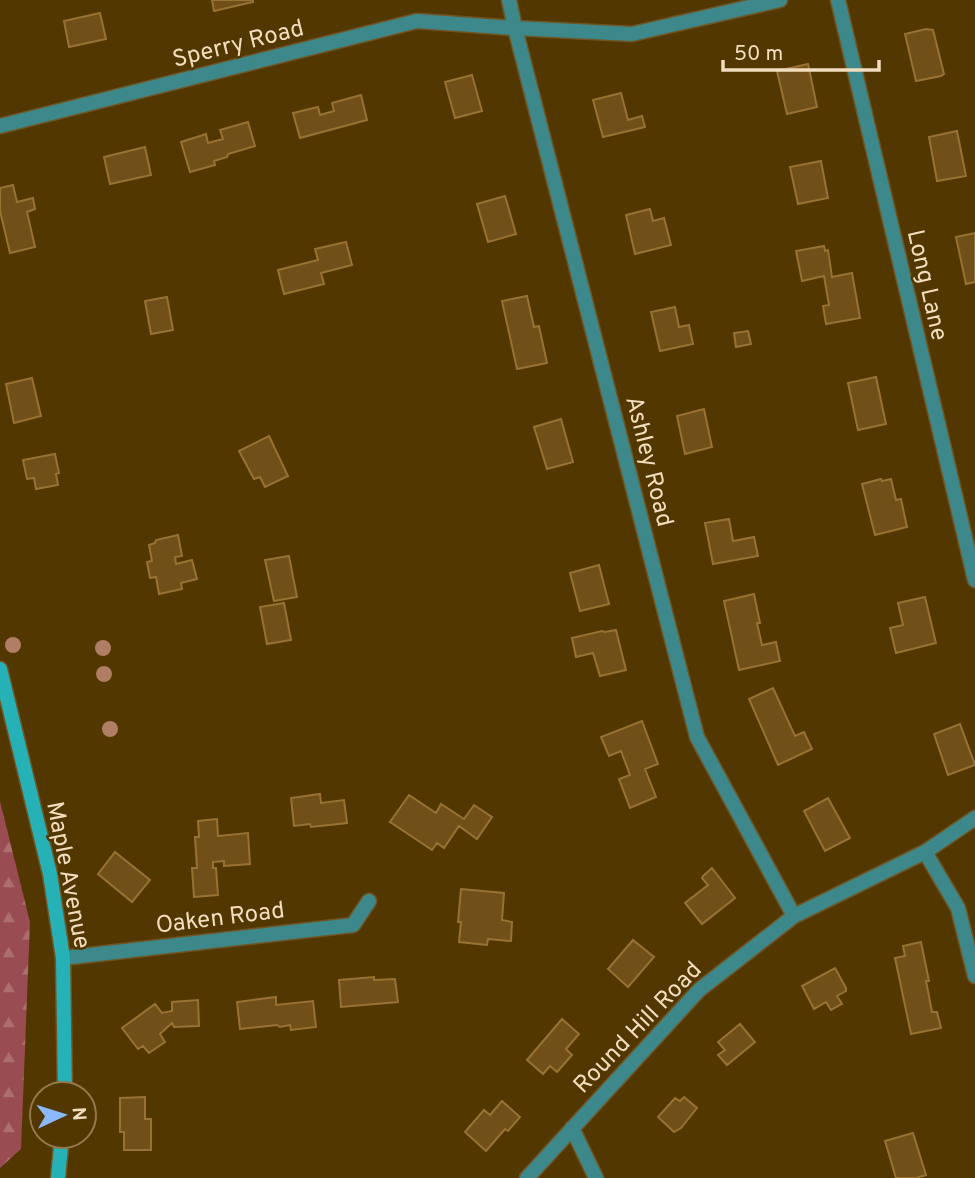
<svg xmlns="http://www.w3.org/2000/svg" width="975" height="1178" font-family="Overpass,sans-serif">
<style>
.forest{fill:url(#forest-firs)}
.building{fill:#705018;stroke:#987232;stroke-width:2}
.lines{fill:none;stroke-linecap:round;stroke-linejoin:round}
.minor-casing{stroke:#6f5522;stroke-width:17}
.secondary-casing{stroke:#6f5522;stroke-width:17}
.minor{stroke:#3d888a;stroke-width:14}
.secondary{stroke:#25b1b5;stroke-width:14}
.tree{fill:#b07d65}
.labels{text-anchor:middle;stroke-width:5;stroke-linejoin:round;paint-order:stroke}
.street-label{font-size:24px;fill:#f2ddbe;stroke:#523700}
</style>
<defs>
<pattern id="forest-firs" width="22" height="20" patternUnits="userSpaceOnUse" patternTransform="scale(1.75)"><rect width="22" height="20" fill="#994c51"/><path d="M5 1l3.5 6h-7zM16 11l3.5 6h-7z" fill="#ad6e70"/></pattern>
</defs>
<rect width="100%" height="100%" fill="#523700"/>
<!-- forest -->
<path class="forest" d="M0 801 30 922 21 1149 0 1168Z"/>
<!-- building -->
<path class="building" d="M212 0H253V2L214 11Z
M100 13 106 39 69 47 64 21Z
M926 29 933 30 944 74 941 76 916 81 905 34Z
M808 64 817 107 787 114 777 71Z
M472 75 482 111 455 118 445 82Z
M621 93 628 120 642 116 645 127 603 137 593 100Z
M361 95 367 120 300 138 293 113 318 107 320 115 334 111 332 103Z
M248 122 255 146 228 154 227 157 214 161 215 165 190 172 181 142 206 134 208 143 223 139 220 130Z
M957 131 966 176 937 181 929 137Z
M145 147 151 175 110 184 104 157Z
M821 161 828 198 798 204 790 167Z
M13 185 17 202 33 198 35 209 27 212 35 247 10 253 0 211V188Z
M505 196 516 234 488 242 477 204Z
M650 209 653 221 664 218 671 245 635 254 626 215Z
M975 233V282L966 284 956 237Z
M346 242 352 265 321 273 324 284 284 294 278 270 318 260 315 249Z
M824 246 825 251 828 250 832 277 852 273 860 318 826 324 823 306 829 305 824 276 802 281 796 251Z
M527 296 534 327 539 326 547 363 517 369 502 301Z
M167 297 173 330 151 334 145 301Z
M675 307 679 327 689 325 693 344 660 351 651 312Z
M748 331 751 344 736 347 734 333Z
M876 377 886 424 858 430 848 383Z
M32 378 41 416 14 423 6 384Z
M704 409 712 447 685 454 677 416Z
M561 419 573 462 547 469 534 427Z
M269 436 288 476 265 487 260 477 254 479 239 451Z
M55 454 59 473 56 474 58 485 36 489 34 478 27 479 23 460Z
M881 479 882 481 891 479 896 500 901 499 907 527 875 535 862 484Z
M729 519 733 541 754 537 758 556 713 564 705 523Z
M178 535 182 556 175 557 176 564 192 560 197 579 181 583 182 589 159 594 156 577 150 578 147 562 152 561 149 545 155 543 156 540Z
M289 556 297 597 274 601 265 560Z
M599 565 609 604 580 611 570 573Z
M754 594 760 623H757L762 645 776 642 780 661 739 670 724 601Z
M925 597 936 643 896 653 890 628 903 625 898 603Z
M284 603 291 640 267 644 260 607Z
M616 630 626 670 600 676 593 653 576 657 572 638 602 631 605 632Z
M773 688 795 736 804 732 812 749 778 765 749 699Z
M642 721 658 764 645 769 656 797 630 808 619 779 630 775 621 751 609 756 601 737Z
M960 724 975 765 948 775 934 734Z
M320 794 321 803 344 800 347 823 311 827 310 824 294 826 291 798Z
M409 795 436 813 441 804 464 819 474 805 492 817 477 839 459 826 444 848 437 843 432 850 390 822Z
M828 798 850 838 825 851 804 811Z
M217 819 218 836 248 833 250 864 224 866V861L213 862V868H216L218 895 194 897 192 868H197L195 837H199L198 821Z
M115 852 150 880 132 902 98 874Z
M712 868 735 898 702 924 685 903 708 885 702 878 703 876Z
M461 889 504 893 502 920 512 922 511 941 488 939 487 945 459 942 461 922H458Z
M633 940 654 957 628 987 608 969Z
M921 942 929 981H926L932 1012H937L941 1028 911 1034 895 958 905 956 903 946Z
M835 968 846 988V991L837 996 842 1004 831 1010 826 1002 814 1009 802 986Z
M374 977V980L395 979 398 1002 341 1007 339 980Z
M276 997V1005L313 1001 316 1027 291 1030 290 1025 280 1027 277 1025 240 1029 237 1002Z
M198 1000 199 1026 174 1027 172 1023 160 1034 165 1042 149 1053 143 1046 138 1049 122 1028 155 1004 162 1013 172 1011V1002Z
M562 1019 579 1034 566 1049 572 1055 557 1072 550 1066 543 1074 527 1060Z
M740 1024 755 1042 727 1065 718 1055 725 1050 718 1042Z
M145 1097V1119H151V1150H124V1132H120V1098Z
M684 1097 697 1108 681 1128 674 1132 658 1117 675 1098 680 1101Z
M502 1101 520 1117 508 1131 505 1129 486 1151 465 1132 484 1110 490 1115Z
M913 1133 926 1175 916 1178H896L885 1141Z"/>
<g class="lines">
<!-- minor casing -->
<g class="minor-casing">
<path id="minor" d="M509 0 515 28 697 737 794 916
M838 0 975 580
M0 126 417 21 515 28 632 34 780 0
M925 852 958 908 975 976
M63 958 353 925 369 901
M572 1128 596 1178
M527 1178 699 990 794 916 925 852 975 818"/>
</g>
<!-- secondary casing -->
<g class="secondary-casing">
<path id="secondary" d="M0 669 50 874 63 958 65 1094
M58 1178 62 1136"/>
</g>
<!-- minor -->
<use href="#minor" class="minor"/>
<!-- secondary -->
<use href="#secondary" class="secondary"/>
</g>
<!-- trees -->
<g class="tree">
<circle cx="13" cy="645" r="8"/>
<circle cx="103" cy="648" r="8"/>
<circle cx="104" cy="674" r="8"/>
<circle cx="110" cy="729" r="8"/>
</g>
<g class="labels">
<!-- street labels -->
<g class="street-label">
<text transform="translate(238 43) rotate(-14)" y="8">Sperry Road</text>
<text transform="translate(928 285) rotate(77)" y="8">Long Lane</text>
<text transform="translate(650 461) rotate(76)" y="8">Ashley Road</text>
<text transform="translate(69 875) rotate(79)" y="8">Maple Avenue</text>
<text transform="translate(220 917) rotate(-7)" y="8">Oaken Road</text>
<text transform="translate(637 1027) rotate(-46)" y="8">Round Hill Road</text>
</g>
</g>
<!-- north arrow -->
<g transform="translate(63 1115) rotate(86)"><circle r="33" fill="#523700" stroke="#92794c" stroke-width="2"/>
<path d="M0-5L12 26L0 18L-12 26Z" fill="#8bb9fc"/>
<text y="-10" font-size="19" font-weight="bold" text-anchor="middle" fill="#f2ddbe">N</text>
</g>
<!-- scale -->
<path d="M723 60v10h156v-10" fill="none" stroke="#f2ddbe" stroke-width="3.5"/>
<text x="734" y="60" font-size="21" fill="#f2ddbe" stroke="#523700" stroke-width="5" paint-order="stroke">50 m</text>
</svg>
